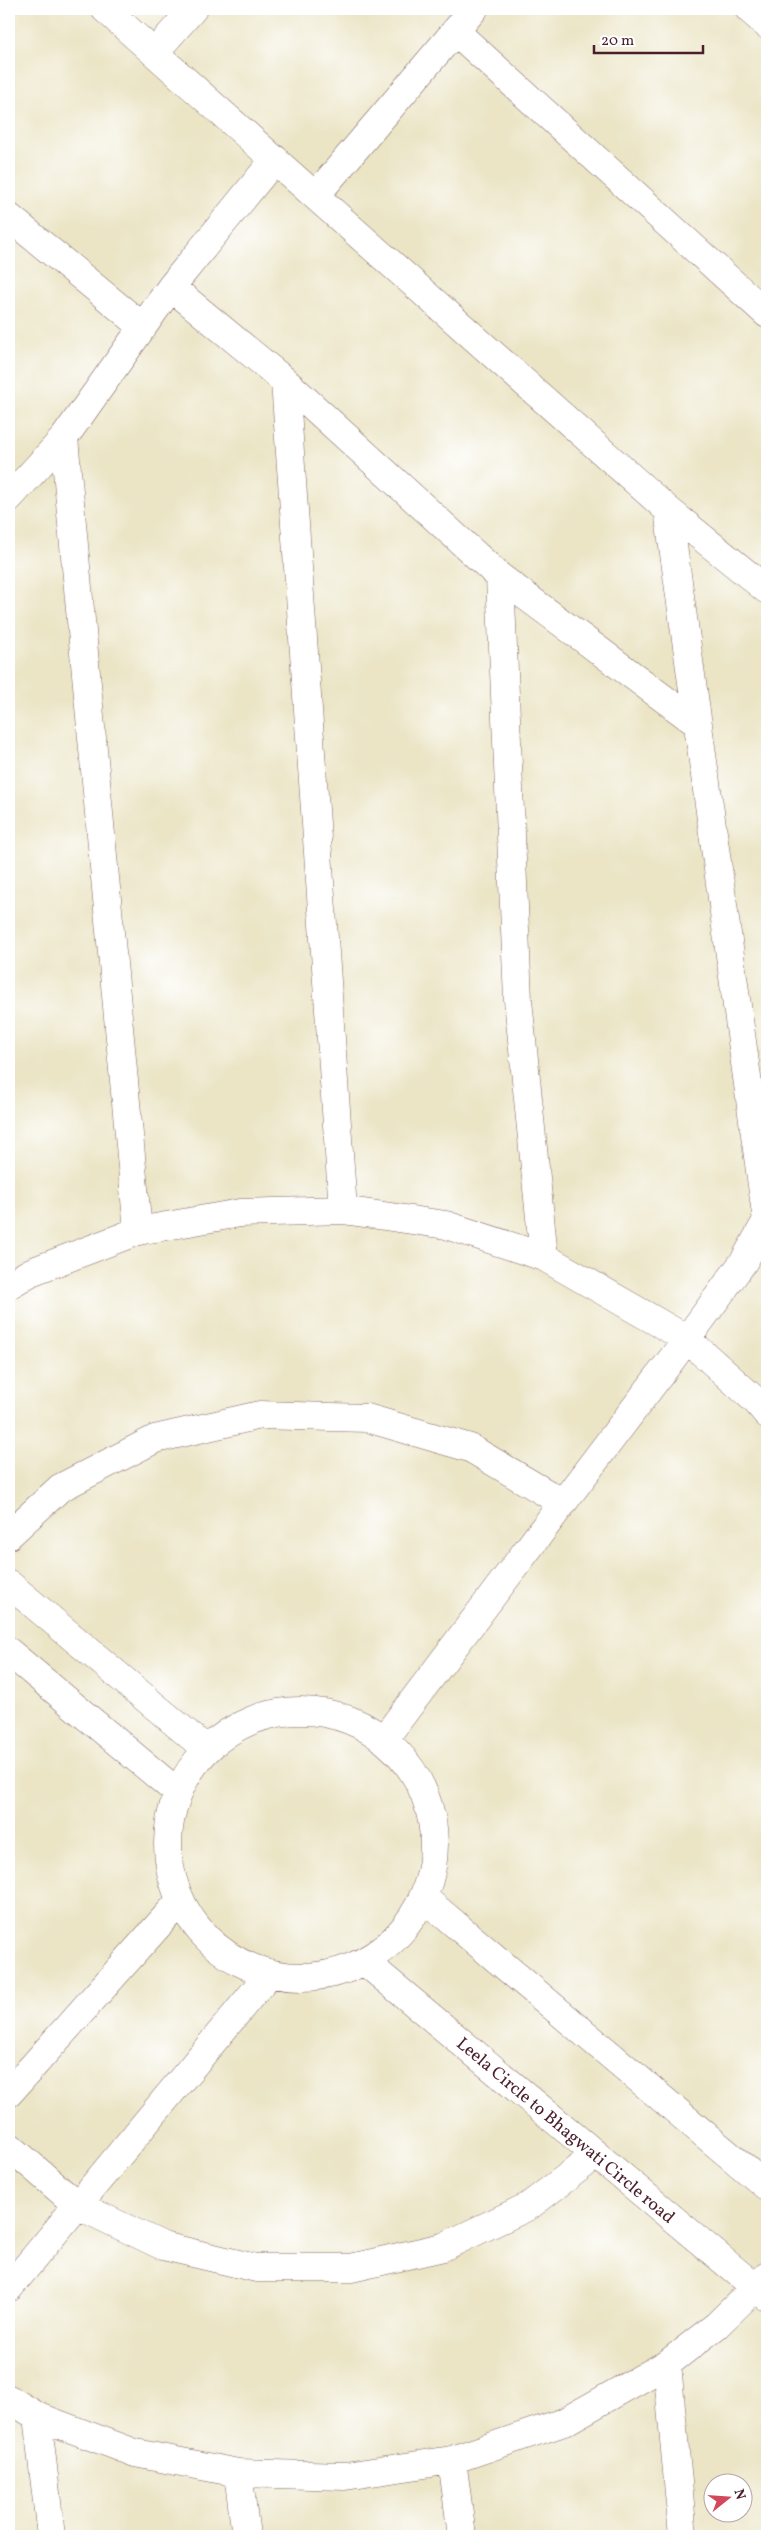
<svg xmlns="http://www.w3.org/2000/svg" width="776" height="2545" font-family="Vollkorn,serif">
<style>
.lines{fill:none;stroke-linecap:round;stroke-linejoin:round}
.minor-casing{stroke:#826461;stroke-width:29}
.minor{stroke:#fff;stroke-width:28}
.labels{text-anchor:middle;stroke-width:4;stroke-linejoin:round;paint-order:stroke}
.street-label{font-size:18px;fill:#4a1f2b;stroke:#fff}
</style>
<rect width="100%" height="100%" fill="#fff"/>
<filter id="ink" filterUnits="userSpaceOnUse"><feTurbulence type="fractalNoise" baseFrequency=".02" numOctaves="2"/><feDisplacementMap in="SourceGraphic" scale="10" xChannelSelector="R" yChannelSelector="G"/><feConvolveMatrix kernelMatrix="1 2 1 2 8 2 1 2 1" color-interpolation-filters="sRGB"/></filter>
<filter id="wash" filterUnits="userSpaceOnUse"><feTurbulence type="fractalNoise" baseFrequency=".0096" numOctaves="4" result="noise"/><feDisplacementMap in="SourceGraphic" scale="20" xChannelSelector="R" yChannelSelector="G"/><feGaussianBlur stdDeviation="1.12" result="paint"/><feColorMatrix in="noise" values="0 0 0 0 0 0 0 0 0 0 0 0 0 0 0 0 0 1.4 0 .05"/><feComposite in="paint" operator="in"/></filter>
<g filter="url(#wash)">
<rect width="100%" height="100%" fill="#ebe5c6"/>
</g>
<g filter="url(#ink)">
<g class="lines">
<!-- minor casing -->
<g class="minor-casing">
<path id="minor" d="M105 9 668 510 767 590
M749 9 767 25
M455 31 767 314
M155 52 193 9
M316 195 474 9
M9 217 143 327
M171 287 285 381 500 577 518 1000 544 1257
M285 381 343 1210
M64 438 138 1231
M9 498 64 438 171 287 275 159
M668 510 767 1221
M500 577 698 724
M9 1285 31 1272 138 1231 240 1213 343 1210 446 1225 544 1257 687 1339 757 1402 767 1414
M9 1535 60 1488 155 1439 260 1415 367 1418 470 1448 563 1503
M9 1584 206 1749
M9 1652 177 1792
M168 1844a133 133 0 1 1 266 0a133 133 0 1 1-266 0Z
M384 1739 687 1339 744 1261 767 1220
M424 1898 767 2187
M365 1962 767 2297
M9 2093 180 1901
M9 2146 77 2205 163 2246 256 2268H351L443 2247 529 2206 596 2155
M9 2288 269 1974
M667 2364 683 2536
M9 2399 37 2416 135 2453 238 2473 345 2476 452 2460 564 2422 667 2364 717 2325 767 2276
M37 2416 51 2536
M452 2460 462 2536
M238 2473 246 2536"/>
</g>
<!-- minor -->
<use href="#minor" class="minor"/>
</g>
</g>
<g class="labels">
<!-- street labels -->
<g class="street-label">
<text transform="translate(566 2130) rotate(40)" y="6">Leela Circle to Bhagwati Circle road</text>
</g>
</g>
<!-- margin -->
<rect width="776" height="2545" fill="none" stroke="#fff" stroke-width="30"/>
<!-- north arrow -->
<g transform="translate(728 2498) rotate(73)"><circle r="24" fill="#ffffff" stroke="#b7a5aa"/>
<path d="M0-4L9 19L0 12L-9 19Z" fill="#d1495b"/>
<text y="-8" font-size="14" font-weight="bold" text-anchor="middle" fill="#4a1f2b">N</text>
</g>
<!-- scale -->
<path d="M594 45v8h109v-8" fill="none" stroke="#4a1f2b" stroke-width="2.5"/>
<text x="601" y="45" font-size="15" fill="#4a1f2b" stroke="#ffffff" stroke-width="4" paint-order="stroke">20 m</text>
</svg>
